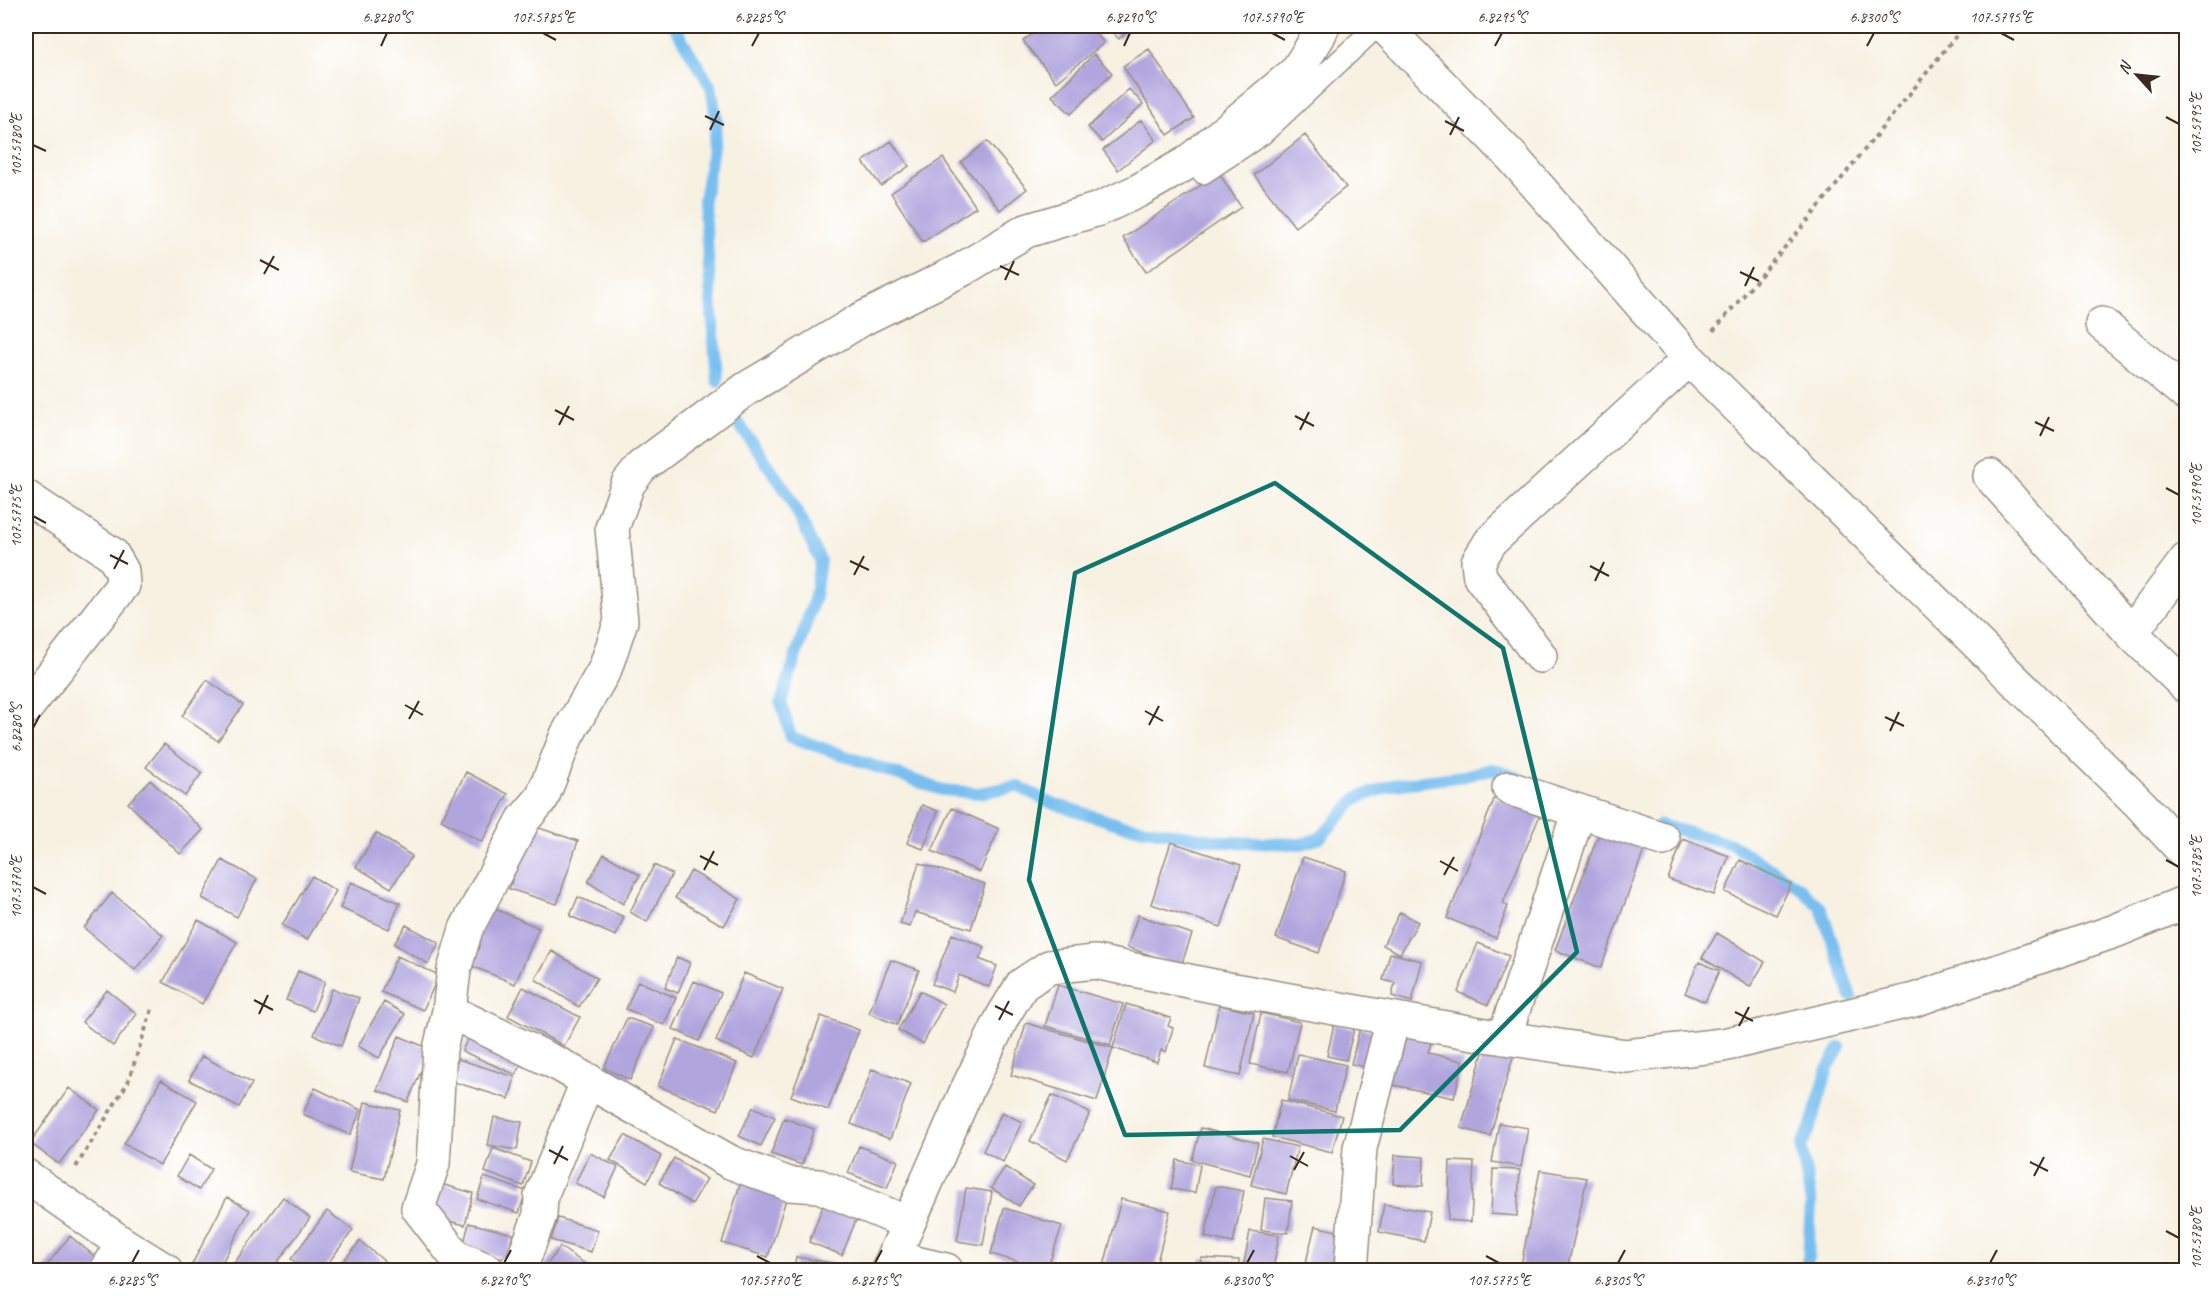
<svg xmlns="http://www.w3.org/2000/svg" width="2212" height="1296" font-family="Caveat,sans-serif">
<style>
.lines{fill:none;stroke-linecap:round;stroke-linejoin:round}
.stream{stroke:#78bff0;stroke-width:12}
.building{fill:#b1a5de}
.service-casing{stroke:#998e80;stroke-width:24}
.minor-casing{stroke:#998e80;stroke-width:36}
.path{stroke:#998e80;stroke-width:4;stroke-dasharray:4.5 4.5;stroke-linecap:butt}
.service{stroke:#fff;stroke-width:21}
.minor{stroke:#fff;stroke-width:33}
.marked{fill:none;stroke:#0f766e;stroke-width:4.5;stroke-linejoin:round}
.ticks{fill:none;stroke:#3b2a1e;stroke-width:2}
.neatline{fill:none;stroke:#3b2a1e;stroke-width:2}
.ticks-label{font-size:15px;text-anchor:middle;fill:#3b2a1e}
</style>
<rect width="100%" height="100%" fill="#fff"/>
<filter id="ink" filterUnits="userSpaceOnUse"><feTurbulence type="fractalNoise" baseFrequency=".0167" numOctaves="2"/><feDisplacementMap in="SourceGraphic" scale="12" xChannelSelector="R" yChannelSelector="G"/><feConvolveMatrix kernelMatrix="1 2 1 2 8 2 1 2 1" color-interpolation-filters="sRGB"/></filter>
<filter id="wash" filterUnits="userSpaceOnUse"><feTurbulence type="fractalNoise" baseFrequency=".008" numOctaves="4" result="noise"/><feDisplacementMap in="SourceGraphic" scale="24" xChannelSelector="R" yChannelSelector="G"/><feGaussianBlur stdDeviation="1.35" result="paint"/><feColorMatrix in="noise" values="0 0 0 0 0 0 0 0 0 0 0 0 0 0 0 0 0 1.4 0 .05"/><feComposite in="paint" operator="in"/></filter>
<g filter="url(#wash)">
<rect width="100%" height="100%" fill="#f7f1e2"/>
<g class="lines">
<!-- stream -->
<path class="stream" d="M674 26 711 87 717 123 704 200 717 381
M736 420 788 494 820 560 815 596 781 702 791 737 942 790 980 793 1017 786 1049 802 1121 825 1225 842 1301 844 1320 838 1357 798 1393 785 1464 776 1492 769 1519 778
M1660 825 1731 844 1799 887 1821 908 1851 997
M1802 1270 1808 1260 1811 1203 1801 1146 1810 1129 1828 1068 1840 1047"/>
</g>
<g id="blocks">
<!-- building -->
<path class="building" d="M1043 26H1090L1104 43 1056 82 1023 41Z
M1106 26H1133L1119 39Z
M1149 49 1194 118 1168 135 1123 66Z
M1094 54 1112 73 1071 114 1052 96Z
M1129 89 1143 104 1102 142 1088 127Z
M1141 120 1156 140 1118 170 1103 150Z
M1305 135 1346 187 1295 227 1254 175Z
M891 141 909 166 881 186 863 162Z
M987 141 1027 189 1000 210 961 162Z
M943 158 976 207 923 242 891 193Z
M1219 173 1241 207 1146 272 1123 238Z
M207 680 243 705 218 741 182 716Z
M164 744 202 773 185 796 146 767Z
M466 772 508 794 482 842 441 820Z
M150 780 203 830 180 854 128 803Z
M1495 797 1540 815 1503 903 1508 906 1496 938 1447 918Z
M922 805 938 811 923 849 907 843Z
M952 808 999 829 980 872 932 851Z
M530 825 578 841 557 904 509 889Z
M1601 828 1646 845 1601 968 1555 950Z
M376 833 412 856 391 888 356 867Z
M1683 839 1729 856 1714 895 1668 879Z
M1171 842 1241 865 1221 927 1151 904Z
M604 854 640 875 623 904 588 882Z
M1303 857 1346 871 1319 953 1276 938Z
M222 860 257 879 237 917 202 898Z
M1740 860 1791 884 1776 915 1725 892Z
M919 863 985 884 971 929 915 912 910 927 900 924Z
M654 865 672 874 647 922 630 912Z
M691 871 740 899 724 926 675 898Z
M312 876 336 891 307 940 282 925Z
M351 882 400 903 389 929 340 908Z
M112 893 163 935 135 970 84 928Z
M578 897 624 917 616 936 570 916Z
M491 907 539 928 515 984 467 964Z
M1400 912 1418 922 1400 954 1383 945Z
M1138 915 1192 934 1181 966 1127 947Z
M198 920 237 942 202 1004 163 982Z
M406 925 439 943 428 964 394 944Z
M1717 933 1765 962 1750 987 1702 958Z
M952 934 985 947 979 959 997 966 989 987 959 975 953 992 932 984Z
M1478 943 1509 956 1488 1005 1458 992Z
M552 951 597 978 579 1007 535 979Z
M1390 953 1422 961 1412 1002 1392 996 1395 983 1383 980Z
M397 956 439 975 423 1010 381 992Z
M677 957 690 963 678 993 665 988Z
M891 960 919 970 897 1025 869 1013Z
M1699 962 1719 971 1705 1002 1685 993Z
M298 971 325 982 313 1011 286 1000Z
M744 973 783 989 754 1058 716 1041Z
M638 981 676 998 664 1025 626 1009Z
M694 981 721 993 699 1041 673 1029Z
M1058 985 1123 1004 1110 1045 1045 1026Z
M523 987 580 1017 564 1046 508 1016Z
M332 989 359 998 341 1046 314 1035Z
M107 990 137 1014 113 1046 82 1022Z
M920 991 944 1004 923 1044 898 1030Z
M384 1002 405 1014 379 1058 358 1046Z
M1126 1004 1171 1018 1168 1026 1173 1028 1166 1052 1161 1050 1157 1062 1113 1048Z
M1219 1005 1254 1013 1240 1076 1205 1068Z
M1261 1013 1300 1022 1288 1072 1250 1064Z
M821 1016 859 1030 828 1110 791 1096Z
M627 1018 654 1027 630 1080 604 1068Z
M1026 1023 1113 1048 1097 1101 1011 1075Z
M1334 1024 1354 1029 1346 1060 1327 1056Z
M1360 1028 1385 1033 1377 1070 1351 1064Z
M472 1029 526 1052 516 1075 462 1051Z
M1396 1031 1432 1039 1428 1053 1463 1061 1454 1098 1384 1083Z
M399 1036 430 1049 408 1102 377 1090Z
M677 1039 737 1063 718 1110 658 1086Z
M1486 1042 1515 1050 1490 1136 1461 1128Z
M1298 1054 1346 1065 1335 1111 1288 1100Z
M202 1056 252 1083 239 1107 189 1080Z
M458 1059 515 1077 509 1099 451 1081Z
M872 1069 911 1084 890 1139 851 1124Z
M161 1080 197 1101 160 1165 124 1144Z
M69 1088 99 1110 59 1164 30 1143Z
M315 1088 361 1110 350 1135 303 1114Z
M1052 1095 1090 1113 1067 1160 1030 1141Z
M1281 1100 1342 1116 1332 1152 1272 1137Z
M365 1102 400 1110 384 1179 349 1172Z
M753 1107 775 1117 761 1146 739 1136Z
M1002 1112 1022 1122 1003 1162 983 1151Z
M494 1117 522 1122 517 1150 488 1145Z
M784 1118 814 1129 802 1165 771 1154Z
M1499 1123 1528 1128 1521 1167 1492 1162Z
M1201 1128 1258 1143 1250 1175 1192 1160Z
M625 1135 661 1156 647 1182 610 1160Z
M1263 1139 1298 1147 1286 1194 1251 1185Z
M859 1146 898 1161 887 1188 848 1173Z
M493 1148 531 1162 523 1186 485 1172Z
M590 1153 618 1167 604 1197 575 1183Z
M189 1155 211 1169 199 1190 177 1176Z
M1395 1155 1424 1157 1423 1186 1393 1184Z
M674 1158 707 1179 692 1204 659 1183Z
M1177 1160 1200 1165 1195 1193 1171 1189Z
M1450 1161 1474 1162 1471 1222 1448 1220Z
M1005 1167 1033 1185 1019 1206 991 1188Z
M1493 1169 1520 1170 1517 1216 1491 1214Z
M1540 1170 1587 1178 1567 1270H1520Z
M484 1177 526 1191 519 1213 477 1199Z
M742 1178 788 1193 768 1257 722 1243Z
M441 1184 473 1193 465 1225 433 1217Z
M1216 1186 1244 1191 1233 1243 1205 1237Z
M966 1188 992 1192 983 1245 957 1241Z
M227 1197 250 1210 218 1270H189Z
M283 1197 310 1218 272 1270H229Z
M1265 1198 1292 1201 1288 1233 1261 1230Z
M1121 1199 1170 1211 1155 1270H1103Z
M824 1203 858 1215 842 1255 809 1242Z
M1384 1204 1430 1212 1424 1241 1379 1232Z
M1004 1208 1062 1226 1047 1270 991 1254Z
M327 1211 353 1230 323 1270H307L291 1259Z
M558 1218 598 1230 591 1252 551 1240Z
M469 1223 513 1234 507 1259 463 1247Z
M1315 1226 1345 1233 1336 1270H1304Z
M1250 1231 1279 1235 1273 1270 1243 1269Z
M70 1236 104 1264 99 1270H43Z
M360 1241 395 1270H336Z
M560 1247 594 1270H543Z
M796 1257 832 1263 831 1270H793Z
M1201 1258 1239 1260 1238 1270H1200Z"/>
</g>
</g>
<g filter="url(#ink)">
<use href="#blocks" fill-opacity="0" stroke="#998e80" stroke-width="1.5"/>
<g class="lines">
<!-- service casing -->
<g class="service-casing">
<path id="service" d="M1203 173 1262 134 1377 26"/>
</g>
<!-- minor casing -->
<g class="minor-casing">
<path id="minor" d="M1384 26 1512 157 1689 359 2140 804 2186 854
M2102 324 2186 394
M1990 476 2131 633 2186 686
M26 497 112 554 122 571 123 585 26 708
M2131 633 2186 560
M1540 656 1480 577 1478 562 1491 541 1689 359
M1509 788 1663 839
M449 1011 560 1065 730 1162 789 1184 819 1186 908 1223
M1504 1038 1579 811
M26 1176 123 1244 165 1270
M894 1258 946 1270
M107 1270 123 1244
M487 1270 456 1257 418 1208 433 1164 440 1049 449 1011 454 970 466 929 524 819 542 798 567 735 605 669 621 621 612 528 628 484 642 466 746 389 862 319 963 269 1026 231 1099 209 1138 191 1187 163 1296 72 1318 37 1323 26
M515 1270 521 1266 540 1215 541 1196 588 1080
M888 1270 966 1092 1003 1016 1022 985 1049 967 1095 962 1223 988 1485 1035 1626 1056 1723 1045 1914 1000 2115 931 2186 902
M1351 1270 1360 1148 1393 1019"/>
</g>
<!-- path -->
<path class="path" d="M1713 331 1809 219 1956 36
M76 1167 128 1082 153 1006"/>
<!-- service -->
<use href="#service" class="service"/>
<!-- minor -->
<use href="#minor" class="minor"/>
</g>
</g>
<!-- marked area -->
<path class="marked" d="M1275 483 1503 648 1577 952 1400 1130 1125 1135 1029 880 1075 573Z"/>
<!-- ticks -->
<path class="ticks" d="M543 33 556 40M1272 33 1285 40M2001 33 2014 40M381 46 387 33M752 46 759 33M1124 46 1130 33M1495 46 1502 33M1867 46 1874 33M705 116 724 125M2166 117 2179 124M1445 121 1464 131M710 130 719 111M1450 135 1459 117M33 145 46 151M260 260 279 270M1000 266 1019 275M1740 272 1759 281M264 274 274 256M1005 280 1014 261M1745 286 1754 267M555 410 574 420M1295 416 1314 426M2035 422 2054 431M559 425 569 406M1300 430 1309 412M2040 436 2049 417M2166 488 2179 495M33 516 46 523M110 555 128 564M850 561 869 570M1590 566 1609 576M114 569 124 550M854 575 864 556M1595 581 1604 562M405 705 423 715M1145 711 1163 721M1885 717 1904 726M409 719 419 701M1149 725 1159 706M33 728 40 715M1890 731 1899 712M700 856 718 865M2166 860 2179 867M1440 861 1458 871M704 870 714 851M1444 875 1454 857M33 887 46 894M254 1000 273 1010M995 1006 1013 1015M1735 1012 1753 1021M259 1014 268 995M999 1020 1009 1001M1739 1026 1749 1007M549 1150 568 1160M1290 1156 1308 1166M2030 1162 2048 1171M554 1164 563 1146M1294 1170 1304 1152M2034 1176 2044 1157M2166 1231 2179 1238M757 1256 770 1263M1486 1256 1499 1263M132 1263 139 1250M504 1263 511 1250M875 1263 882 1250M1247 1263 1254 1250M1618 1263 1625 1250M1990 1263 1997 1250"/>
<!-- margin -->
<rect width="2212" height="1296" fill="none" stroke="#fff" stroke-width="66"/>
<!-- north arrow -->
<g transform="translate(2137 75) rotate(297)" stroke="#ffffff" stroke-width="4.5" paint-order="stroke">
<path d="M0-4.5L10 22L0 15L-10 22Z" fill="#3b2a1e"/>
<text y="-9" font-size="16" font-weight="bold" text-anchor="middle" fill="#3b2a1e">N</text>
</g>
<rect x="33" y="33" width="2146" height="1230" class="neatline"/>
<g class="ticks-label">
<text x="387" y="22">6.8280°S</text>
<text x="543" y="22">107.5785°E</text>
<text x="759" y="22">6.8285°S</text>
<text x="1130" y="22">6.8290°S</text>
<text x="1272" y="22">107.5790°E</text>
<text x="1502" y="22">6.8295°S</text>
<text x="1874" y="22">6.8300°S</text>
<text x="2001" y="22">107.5795°E</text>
<text transform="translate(2196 124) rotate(-90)" y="5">107.5795°E</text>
<text transform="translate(16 145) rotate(-90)" y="5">107.5780°E</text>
<text transform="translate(2196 495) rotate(-90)" y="5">107.5790°E</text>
<text transform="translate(16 516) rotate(-90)" y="5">107.5775°E</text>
<text transform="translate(16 728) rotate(-90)" y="5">6.8280°S</text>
<text transform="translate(2196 867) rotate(-90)" y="5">107.5785°E</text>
<text transform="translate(16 887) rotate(-90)" y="5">107.5770°E</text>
<text transform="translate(2196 1238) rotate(-90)" y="5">107.5780°E</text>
<text x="132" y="1285">6.8285°S</text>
<text x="504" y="1285">6.8290°S</text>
<text x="770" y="1285">107.5770°E</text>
<text x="875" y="1285">6.8295°S</text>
<text x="1247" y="1285">6.8300°S</text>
<text x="1499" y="1285">107.5775°E</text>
<text x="1618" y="1285">6.8305°S</text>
<text x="1990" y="1285">6.8310°S</text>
</g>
</svg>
